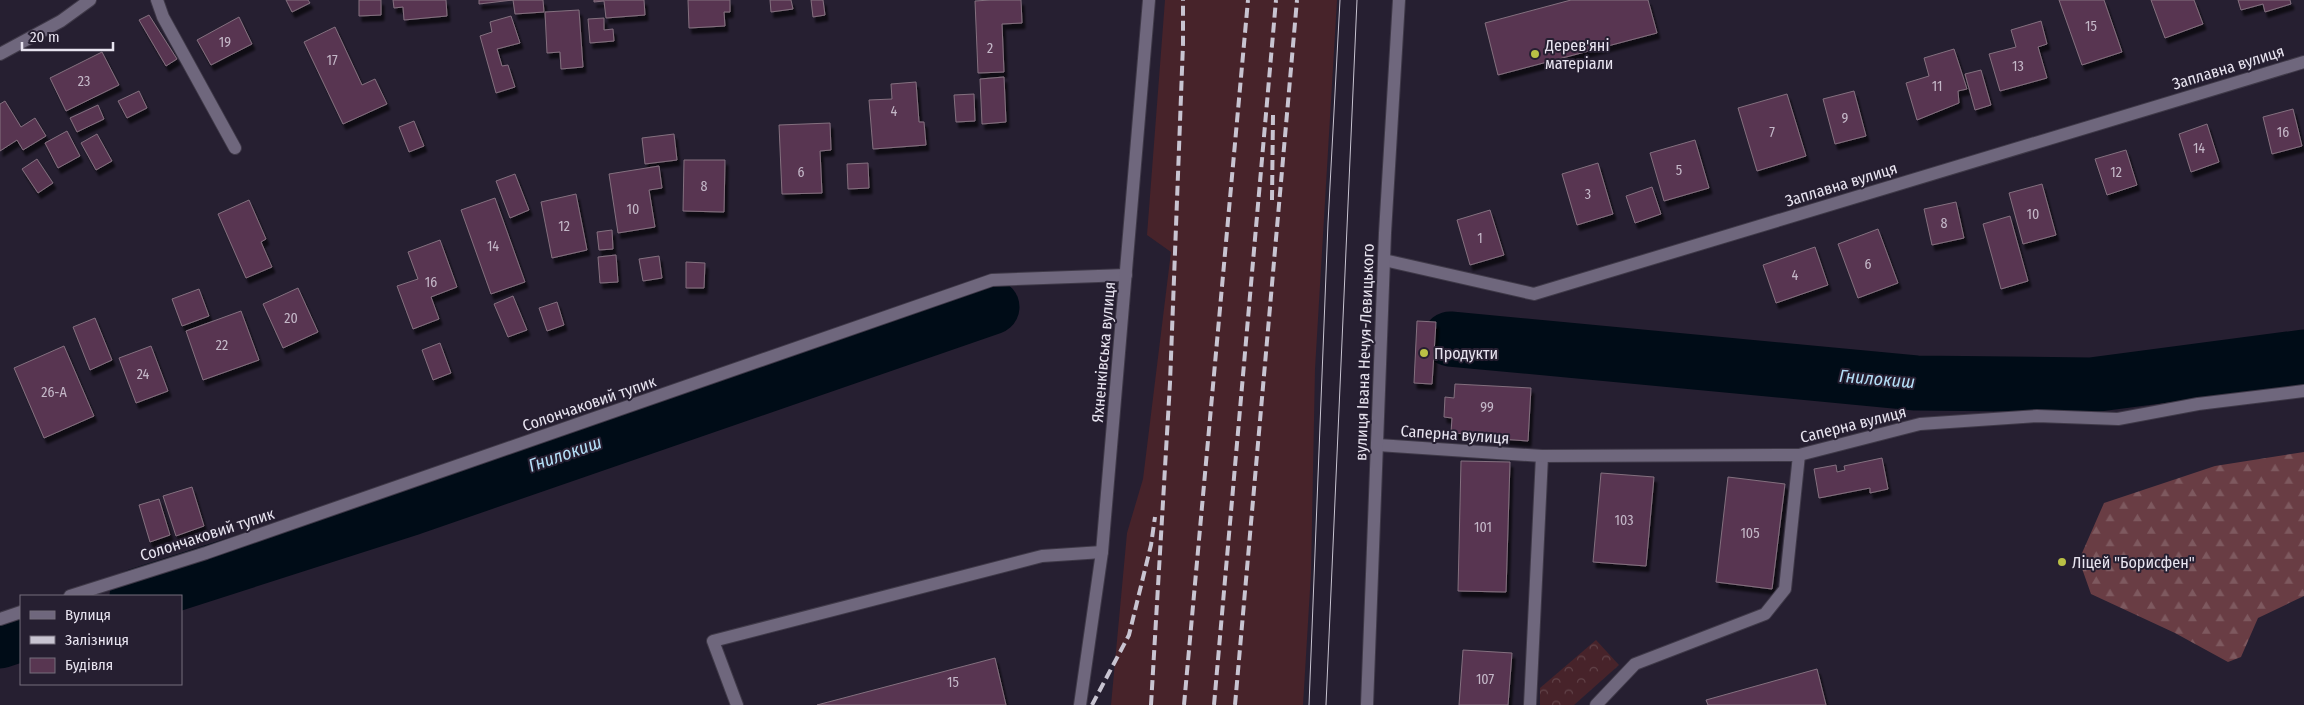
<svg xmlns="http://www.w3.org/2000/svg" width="2304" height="705" font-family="'Fira Sans Condensed',sans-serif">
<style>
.grass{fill:#47232a}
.forest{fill:url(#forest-firs)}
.park{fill:url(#park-crowns)}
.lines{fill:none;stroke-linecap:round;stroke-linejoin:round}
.river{stroke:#000c17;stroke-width:55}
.building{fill:#583651;stroke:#84707f;filter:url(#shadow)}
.lane-casing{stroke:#3f3948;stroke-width:14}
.street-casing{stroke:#3f3948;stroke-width:14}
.secondary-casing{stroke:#3f3948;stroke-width:14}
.lane{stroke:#6f677d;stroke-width:12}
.street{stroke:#6f677d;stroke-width:12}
.secondary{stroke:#6f677d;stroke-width:12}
.tram{stroke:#c8c4d1;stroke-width:1}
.rail{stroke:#c8c4d1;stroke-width:4;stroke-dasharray:10 5;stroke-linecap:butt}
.poi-dot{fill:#bac045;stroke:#261f31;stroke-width:2}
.labels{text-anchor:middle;stroke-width:4;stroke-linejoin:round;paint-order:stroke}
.number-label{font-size:14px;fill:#c4b8c8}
.poi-label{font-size:16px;fill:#e8e4f0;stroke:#261f31;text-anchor:start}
.street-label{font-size:16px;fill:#e8e4f0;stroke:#261f31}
.water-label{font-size:18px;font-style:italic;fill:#b4dff7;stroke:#261f31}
</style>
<defs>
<pattern id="forest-firs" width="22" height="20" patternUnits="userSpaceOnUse" patternTransform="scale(1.25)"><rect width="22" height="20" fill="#693d44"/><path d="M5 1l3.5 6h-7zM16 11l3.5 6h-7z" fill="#7e595f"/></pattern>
<pattern id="park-crowns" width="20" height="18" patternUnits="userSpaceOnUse" patternTransform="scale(1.25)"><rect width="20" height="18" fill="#47232a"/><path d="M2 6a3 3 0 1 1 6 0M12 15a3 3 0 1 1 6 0" fill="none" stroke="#624349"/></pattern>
<filter id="shadow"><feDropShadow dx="3" dy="5.5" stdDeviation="1" flood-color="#0009"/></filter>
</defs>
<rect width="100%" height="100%" fill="#261f31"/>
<!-- grass -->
<path class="grass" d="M1165 0H1337L1315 369 1311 573 1303 705H1111L1127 533 1143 479 1171 252 1147 235Z"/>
<!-- forest -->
<path class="forest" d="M2304 452V596L2258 618 2241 657 2228 662 2175 633 2091 594 2079 560 2104 503 2215 466Z"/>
<!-- park -->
<path class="park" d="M1596 640 1619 665 1574 705H1540V688Z"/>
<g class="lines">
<!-- river -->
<path class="river" d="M1450 339 1916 383 2091 385 2304 357
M137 596 411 508 992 307
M0 641 21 634"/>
</g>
<!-- building -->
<path class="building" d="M286 0H308L310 3 292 12Z
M359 0H381V15L359 16Z
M393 0H446L447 16 404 20 403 7 394 8Z
M479 0H543L544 12 515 14 513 0 479 4Z
M594 0H644L645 15 606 18 604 1 594 2Z
M688 0H730V12H724L725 26 689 28Z
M770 0H791L793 9 771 12Z
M811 0H823L825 15 813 17Z
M990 0H1021L1022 23 1002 24 1004 72 978 73 975 1Z
M1571 0H1648L1657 33 1498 75 1485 23Z
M2059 0H2104L2122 52 2082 65Z
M2151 0H2194L2203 24 2165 38Z
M2238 0H2290L2291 4 2265 12 2263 4 2241 10Z
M579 10 583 67 561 69 560 52 547 53 545 12Z
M149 15 177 59 166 66 139 20Z
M511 16 520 43 497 49 502 66 508 65 515 87 496 93 480 36 492 32 490 22Z
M239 17 252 44 211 65 197 40Z
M604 18V30L613 29 614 41 590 43 588 19Z
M2041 21 2047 44 2038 47 2047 78 2000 91 1989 54 2016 47 2011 30Z
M335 27 362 85 375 79 387 104 343 124 304 42Z
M1954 49 1967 89 1958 91 1959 103 1917 120 1906 83 1929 76 1924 58Z
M102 52 119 85 66 111 50 78Z
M1981 70 1991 105 1975 110 1965 74Z
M1004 77 1006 122 982 124 980 79Z
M916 82 919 122H924L926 145 873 149 869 100 892 99 891 84Z
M139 91 147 108 127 118 118 101Z
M1854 91 1866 136 1835 144 1823 99Z
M974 94 975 121 956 122 954 95Z
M1787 94 1806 156 1757 171 1738 108Z
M5 101 21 127 35 118 46 136 23 150 17 140 0 151V104Z
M98 105 104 119 77 132 70 118Z
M2293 109 2302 146 2272 154 2263 117Z
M414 121 424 146 409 152 399 127Z
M830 123 831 150 820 151 822 193 782 194 779 125Z
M2207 124 2219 162 2191 172 2179 134Z
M67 131 80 156 58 168 45 143Z
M97 134 112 161 96 170 81 143Z
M674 134 677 160 645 164 642 138Z
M1695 140 1709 188 1664 201 1650 153Z
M2126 150 2137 185 2107 195 2095 159Z
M37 159 53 183 38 193 22 169Z
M684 160H725L724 212 683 211Z
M868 163 869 188 848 189 847 164Z
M1598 163 1613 214 1577 225 1562 174Z
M659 166 662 188 649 190 655 227 618 233 609 174Z
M515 174 529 210 510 218 496 181Z
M2042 184 2056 235 2023 244 2009 193Z
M1652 187 1661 214 1635 223 1626 196Z
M576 194 587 250 552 258 541 202Z
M495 198 525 282 491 294 461 210Z
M249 200 266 239 261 242 272 267 246 278 218 214Z
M1956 202 1964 238 1932 245 1924 209Z
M1490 210 1504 255 1470 265 1457 220Z
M2010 216 2028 281 2001 289 1983 224Z
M1878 229 1898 283 1858 298 1838 244Z
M612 230 613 249 599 250 597 232Z
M440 240 457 287 431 297 439 319 413 329 397 286 418 279 408 252Z
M1815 247 1828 285 1776 303 1763 265Z
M616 255 618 282 600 283 598 257Z
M659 256 662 278 643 281 639 259Z
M686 262 705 263 704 288H686Z
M298 288 318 332 283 348 263 304Z
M199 289 209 316 182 326 172 299Z
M513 296 527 330 508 337 494 304Z
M557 302 564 325 547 331 539 308Z
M241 311 259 360 203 380 186 331Z
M95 318 112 360 90 370 73 327Z
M1417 321 1436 322 1432 384 1414 383Z
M440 343 451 373 433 380 422 350Z
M64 346 94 416 44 438 14 368Z
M151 346 168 391 136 403 119 358Z
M1455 384 1531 388 1528 441 1501 439 1502 436 1451 433 1452 418 1444 417 1445 397 1454 398Z
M1882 458 1888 489 1870 493V488L1819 498 1814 469 1836 465 1837 472 1845 470 1844 466Z
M1461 461 1510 462 1506 592 1458 591Z
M1601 473 1654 477 1646 566 1593 562Z
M1728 477 1785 484 1772 589 1716 582Z
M192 487 204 526 176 536 163 496Z
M159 499 170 535 150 542 139 505Z
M1463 650 1512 653 1508 705H1459Z
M995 658 1006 705H817Z
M1817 669 1826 705H1708L1706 700Z"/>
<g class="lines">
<!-- lane casing -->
<g class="lane-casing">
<path id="lane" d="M157 0 163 17 235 148
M737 705 713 641 1042 556 1102 552
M1530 705 1542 456
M1596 705 1635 664 1765 614 1785 589 1799 455"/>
</g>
<!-- street casing -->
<g class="street-casing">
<path id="street" d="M1384 260 1534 294 2304 62
M1378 445 1542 456 1799 455 1920 424 2037 416 2118 419 2198 404 2304 391
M70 596 206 553 992 280 1126 275
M0 619 21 612"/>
</g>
<!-- secondary casing -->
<g class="secondary-casing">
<path id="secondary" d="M0 54 61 21 90 0
M1080 705 1102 552 1149 0
M1367 705 1385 233 1399 0"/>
</g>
<!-- lane -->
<use href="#lane" class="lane"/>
<!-- street -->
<use href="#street" class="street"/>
<!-- secondary -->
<use href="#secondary" class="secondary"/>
<!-- tram -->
<path class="tram" d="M1309 705 1328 223 1340 0
M1326 705 1357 0"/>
<!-- rail -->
<path class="rail" d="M1272 200 1273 115
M1092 705 1129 635 1151 545 1155 517
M1151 705 1170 383 1183 44V0
M1184 705 1248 0
M1214 705 1276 0
M1235 705 1297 0"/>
</g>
<!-- markers -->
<g class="poi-dot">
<circle cx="1535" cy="54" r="5"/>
<circle cx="1424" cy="353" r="5"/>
<circle cx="2062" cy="562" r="5"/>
</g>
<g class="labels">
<!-- number labels -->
<g class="number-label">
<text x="2091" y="31">15</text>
<text x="225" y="47">19</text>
<text x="990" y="53">2</text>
<text x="332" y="65">17</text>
<text x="2018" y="71">13</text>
<text x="84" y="86">23</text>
<text x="1937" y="91">11</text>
<text x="894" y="116">4</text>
<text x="1845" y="123">9</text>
<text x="1772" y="137">7</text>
<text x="2283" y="137">16</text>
<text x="2199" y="153">14</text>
<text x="1679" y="175">5</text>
<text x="801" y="177">6</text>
<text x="2116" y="177">12</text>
<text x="704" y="191">8</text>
<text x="1588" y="199">3</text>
<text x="633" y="214">10</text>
<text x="2033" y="219">10</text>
<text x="1944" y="228">8</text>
<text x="564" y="231">12</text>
<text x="1480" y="243">1</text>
<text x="493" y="251">14</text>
<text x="1868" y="269">6</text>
<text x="1795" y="280">4</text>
<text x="431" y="287">16</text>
<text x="291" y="323">20</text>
<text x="222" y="350">22</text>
<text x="143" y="379">24</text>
<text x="54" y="397">26-А</text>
<text x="1487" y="412">99</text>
<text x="1624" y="525">103</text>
<text x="1483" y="532">101</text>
<text x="1750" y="538">105</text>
<text x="1485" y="684">107</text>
<text x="953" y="687">15</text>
</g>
<!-- poi labels -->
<g class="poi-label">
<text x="1545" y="51">Дерев'янi<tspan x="1545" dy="18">матерiали</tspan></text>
<text x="1434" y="359">Продукти</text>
<text x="2072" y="568">Ліцей "Борисфен"</text>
</g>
<!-- street labels -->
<g class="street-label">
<text transform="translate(2228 67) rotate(-17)" y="6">Заплавна вулиця</text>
<text transform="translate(1841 184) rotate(-17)" y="6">Заплавна вулиця</text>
<text transform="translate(1103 352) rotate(-85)" y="6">Яхненківська вулиця</text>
<text transform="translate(1364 352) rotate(-88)" y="6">вулиця Івана Нечуя-Левицького</text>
<text transform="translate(589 403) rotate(-19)" y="6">Солончаковий тупик</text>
<text transform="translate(1853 424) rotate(-14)" y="6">Саперна вулиця</text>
<text transform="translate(1455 434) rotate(4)" y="6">Саперна вулиця</text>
<text transform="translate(207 534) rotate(-18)" y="6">Солончаковий тупик</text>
</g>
<!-- water labels -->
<g class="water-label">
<text transform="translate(1877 379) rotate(5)" y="6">Гнилокиш</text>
<text transform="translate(565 454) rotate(-19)" y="6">Гнилокиш</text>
</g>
</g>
<!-- legend -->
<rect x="20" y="595" width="162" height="90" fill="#261f31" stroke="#746e7d"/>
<rect x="30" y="611" width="25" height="8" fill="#6f677d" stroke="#746e7d"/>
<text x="65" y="620" font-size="15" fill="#e8e4f0">Вулиця</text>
<rect x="30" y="636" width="25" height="8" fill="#c8c4d1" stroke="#746e7d"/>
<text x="65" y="645" font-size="15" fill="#e8e4f0">Залізниця</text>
<rect x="30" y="658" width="25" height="15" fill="#583651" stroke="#746e7d"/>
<text x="65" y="670" font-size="15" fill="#e8e4f0">Будівля</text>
<!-- scale -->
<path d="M22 42v8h91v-8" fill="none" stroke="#e8e4f0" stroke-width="2.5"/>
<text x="30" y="42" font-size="15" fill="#e8e4f0" stroke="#261f31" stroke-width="4" paint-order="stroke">20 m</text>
</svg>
